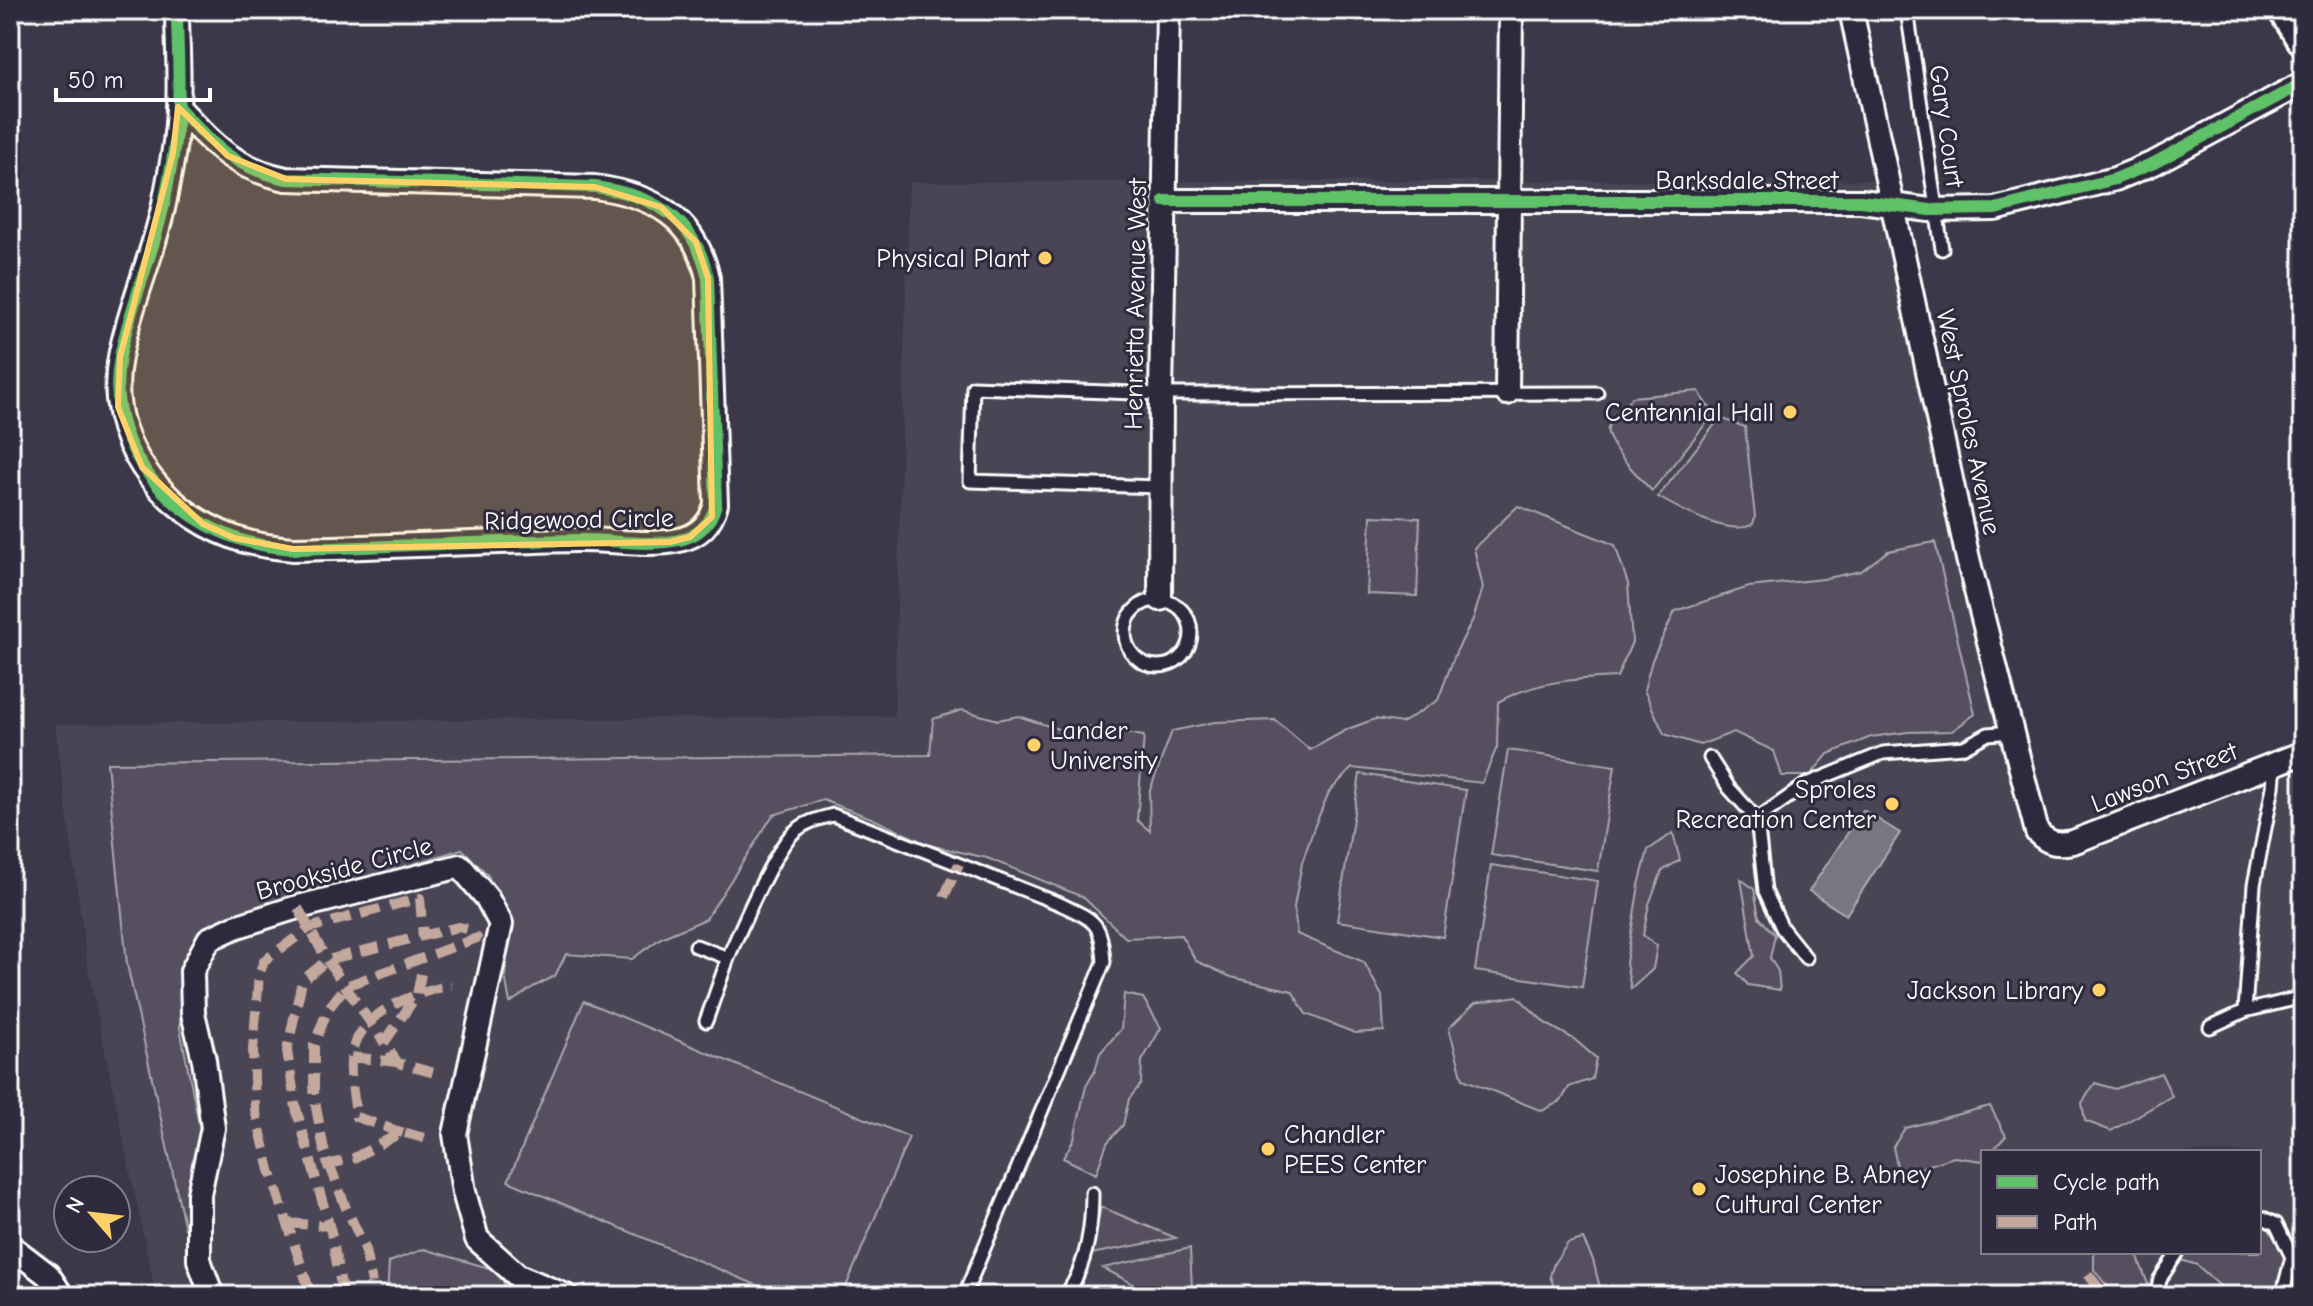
<svg xmlns="http://www.w3.org/2000/svg" width="2313" height="1306" font-family="'Comic Neue',sans-serif">
<style>
.built{fill:#494455;fill-rule:evenodd}
.green{fill:#555060;stroke:#aaa8b0;stroke-width:2}
.water{fill:#797682;stroke:#afadb4;stroke-width:2}
.lines{fill:none;stroke-linecap:round;stroke-linejoin:round}
.lane-casing{stroke:#fff;stroke-width:17}
.street-casing{stroke:#fff;stroke-width:28}
.secondary-casing{stroke:#fff;stroke-width:38}
.lane{stroke:#2f2a3d;stroke-width:11}
.street{stroke:#2f2a3d;stroke-width:22}
.secondary{stroke:#2f2a3d;stroke-width:32}
.quiet{stroke:#c3a89e;stroke-width:10;stroke-dasharray:20 10;stroke-linecap:butt}
.cycleway-casing{stroke:#2f2a3d;stroke-width:17}
.cycleway{stroke:#61c268;stroke-width:12}
.marked{fill:#ffd166;fill-opacity:0.2;stroke:#ffd166;stroke-width:6;stroke-linejoin:round}
.poi-dot{fill:#ffd166;stroke:#2f2a3d;stroke-width:3}
.labels{text-anchor:middle;stroke-width:6;stroke-linejoin:round;paint-order:stroke}
.street-label{font-size:26px;fill:#fff;stroke:#2f2a3d}
.poi-label{font-size:26px;fill:#fff;stroke:#2f2a3d;text-anchor:end}
</style>
<rect width="100%" height="100%" fill="#3c3749"/>
<filter id="ink" filterUnits="userSpaceOnUse"><feTurbulence type="fractalNoise" baseFrequency=".0125" numOctaves="2"/><feDisplacementMap in="SourceGraphic" scale="16" xChannelSelector="R" yChannelSelector="G"/><feConvolveMatrix kernelMatrix="1 2 1 2 8 2 1 2 1" color-interpolation-filters="sRGB"/></filter>
<g filter="url(#ink)">
<!-- built -->
<path class="built" d="M1882 180 2028 827 2064 848 2303 766V1296H156L88 969 55 724 894 716 909 182ZM1983 1152H2259V1252H1983Z"/>
<!-- green -->
<path class="green" d="M1699 391 1706 404 1715 412 1652 491C1642 480 1604 443 1608 428 1611 418 1625 406 1632 397Z
M1720 418 1745 427 1755 517 1753 524C1731 538 1679 509 1658 497Z
M1518 506 1615 545 1628 584 1632 642 1617 677C1574 679 1536 681 1498 702L1497 747 1482 783 1352 768 1329 792 1315 825 1302 863 1294 907 1297 934 1364 962 1382 996 1384 1031 1355 1033 1306 1014 1292 991 1231 977 1196 961 1181 935 1126 938 1083 897 987 858 929 845 871 818 823 800 773 815 706 919 661 938 632 959 566 954 555 976 533 987 510 1003 505 976 511 920 487 874 462 849 198 932 180 972V1028L200 1129 188 1189 185 1229 127 964 107 763 930 755 933 719 962 710 998 720 1018 716 1058 729 1083 726 1144 736 1137 820 1150 831 1149 793 1172 731 1215 722 1275 720 1310 750 1348 729 1375 719 1402 723 1438 700 1456 652 1473 619 1483 588 1474 548Z
M1371 516 1420 518 1417 596 1367 594Z
M1935 542 1975 714 1952 731 1908 732 1871 737 1828 754 1810 776H1782L1774 751 1734 732 1700 745 1664 734 1644 690 1652 660 1675 611 1749 587 1823 579 1861 571 1888 551Z
M1508 750 1615 766 1598 871 1491 855Z
M1360 774 1466 790 1443 937 1337 921Z
M1673 833 1680 860 1662 871 1649 904 1643 935 1657 946 1653 969 1631 989 1626 963 1639 885 1648 850Z
M1491 865 1598 881 1582 987 1475 971Z
M1741 879 1754 889 1759 917 1775 935 1770 958 1778 971 1780 990 1748 985 1737 973 1754 956Z
M1124 994 1143 998 1161 1028 1142 1061 1141 1084 1129 1099 1123 1125 1107 1143 1096 1174 1063 1158 1074 1139 1086 1086 1095 1071 1100 1053 1121 1029Z
M1517 996 1545 1023 1574 1039 1596 1058 1592 1079 1569 1087 1561 1101 1542 1111 1463 1079 1449 1028 1475 1003Z
M584 1001 909 1137 842 1296H783L508 1181Z
M2161 1073 2172 1096 2111 1131 2085 1121 2082 1103 2095 1083 2115 1089Z
M1990 1106 2006 1136 1991 1152H1983V1161L1954 1157 1899 1175 1893 1147 1905 1128Z
M1101 1207 1176 1238 1091 1254Z
M2259 1226 2269 1229 2285 1256 2277 1293 2274 1296H2231L2197 1265 2181 1260 2187 1252H2259Z
M1583 1239 1593 1260 1602 1296H1557L1550 1276 1554 1263 1568 1243Z
M1190 1248 1192 1288 1188 1296H1156L1103 1268Z
M424 1249 499 1271 509 1296H387L389 1262Z
M2094 1252H2132L2137 1255 2149 1287 2148 1296H2115L2094 1270Z"/>
<!-- water -->
<path class="water" d="M1863 810 1900 833 1846 915 1809 891Z"/>
<g class="lines">
<!-- lane casing -->
<g class="lane-casing">
<path id="lane" d="M1907 10 1942 249
M1160 487 970 481 973 387 1161 394 1597 393
M1125 633a33 33 0 1 1 66 0a33 33 0 1 1-66 0Z
M1710 758 1729 788 1757 819
M2275 764 2273 787 2254 885 2245 1011 2303 997
M696 946 728 958C740 930 773 852 793 833 805 822 817 819 833 815L1060 904C1096 921 1101 922 1104 962L964 1296
M1806 958 1782 928 1765 891 1757 819 1807 784 1883 753 1964 747 1988 734 2011 732
M706 1021 728 958
M2210 1027 2245 1011
M2259 1216 2276 1224 2292 1257 2282 1296
M1065 1296C1086 1268 1092 1228 1092 1193
M2156 1296 2160 1279 2178 1252"/>
</g>
<!-- street casing -->
<g class="street-casing">
<path id="street" d="M177 10C177 42 180 75 178 108 177 140 170 173 164 204 153 256 130 305 120 357 104 438 160 510 233 537 253 545 273 547 293 549 387 547 481 542 575 540 608 539 648 547 679 540 699 536 711 523 716 504L708 278C695 217 652 195 595 187L286 179C233 168 214 145 178 107
M1851 10 1968 559 2037 832C2049 844 2057 845 2073 842L2303 753
M1164 201H1861L1930 210 1995 209 2115 179 2154 163 2303 83
M1507 393 1511 10
M1160 599 1161 394 1168 10
M10 1246 48 1275 62 1296
M212 1296 199 1260V1194L213 1128 204 1060 193 1013 192 971 209 939 235 927 291 909 460 866 487 898 501 924 455 1134 464 1192 477 1239 518 1276 566 1296"/>
</g>
<!-- secondary casing -->
<g class="secondary-casing">
<path id="secondary" d="M2285 10 2303 38"/>
</g>
<!-- lane -->
<use href="#lane" class="lane"/>
<!-- street -->
<use href="#street" class="street"/>
<!-- secondary -->
<use href="#secondary" class="secondary"/>
<!-- quiet -->
<path class="quiet" d="M944 897 959 864
M298 908 327 960 384 1042
M421 974 417 995 384 1043 398 1063 438 1074
M351 1057 397 1062
M403 1133 356 1117C355 1098 348 1073 352 1054 361 1010 413 994 451 985
M323 1166 354 1158 402 1132 428 1139
M287 1223 329 1226
M2088 1274 2105 1296
M310 1292 270 1170 255 1109 253 1050 259 975 264 961 309 928 420 898 423 937
M343 1296 331 1232 296 1108 287 1051 302 981 327 960 458 927 467 929 477 938 346 986 328 1009 314 1045V1096L324 1150 346 1208 364 1246 372 1283
M2283 1296 2303 1283"/>
<!-- cycleway casing -->
<g class="cycleway-casing">
<path id="cycleway" d="M177 10C177 42 180 75 178 108 177 140 170 173 164 204 153 256 130 305 120 357 104 438 160 510 233 537 253 545 273 547 293 549 387 547 481 542 575 540 608 539 648 547 679 540 699 536 711 523 716 504L708 278C695 217 652 195 595 187L286 179C233 168 214 145 178 107
M1164 201H1861L1930 210 1995 209 2115 179 2154 163 2303 83"/>
</g>
<!-- cycleway -->
<use href="#cycleway" class="cycleway"/>
</g>
</g>
<!-- marked area -->
<path class="marked" d="M178 107 228 156 286 179 595 187 661 207 696 242 708 278 712 517 690 537 670 542 293 549 234 538 203 524 142 467 118 407 120 357 173 153Z"/>
<!-- markers -->
<g class="poi-dot">
<circle cx="1045" cy="258" r="8"/>
<circle cx="1790" cy="412" r="8"/>
<circle cx="1034" cy="745" r="8"/>
<circle cx="1892" cy="804" r="8"/>
<circle cx="2099" cy="990" r="8"/>
<circle cx="1268" cy="1149" r="8"/>
<circle cx="1699" cy="1189" r="8"/>
</g>
<g class="labels">
<!-- street labels -->
<g class="street-label">
<text transform="translate(1947 126) rotate(82)" y="9">Gary Court</text>
<text x="1747" y="189">Barksdale Street</text>
<text transform="translate(1135 304) rotate(-89)" y="9">Henrietta Avenue West</text>
<text transform="translate(1969 422) rotate(78)" y="9">West Sproles Avenue</text>
<text transform="translate(579 519) rotate(-1)" y="9">Ridgewood Circle</text>
<text transform="translate(2164 777) rotate(-21)" y="9">Lawson Street</text>
<text transform="translate(344 868) rotate(-15)" y="9">Brookside Circle</text>
</g>
<!-- poi labels -->
<g class="poi-label">
<text x="1029" y="267">Physical Plant</text>
<text x="1774" y="421">Centennial Hall</text>
<text x="1050" y="739" text-anchor="start">Lander<tspan x="1050" dy="30">University</tspan></text>
<text x="1876" y="798">Sproles<tspan x="1876" dy="30">Recreation Center</tspan></text>
<text x="2083" y="999">Jackson Library</text>
<text x="1284" y="1143" text-anchor="start">Chandler<tspan x="1284" dy="30">PEES Center</tspan></text>
<text x="1715" y="1183" text-anchor="start">Josephine B. Abney<tspan x="1715" dy="30">Cultural Center</tspan></text>
</g>
</g>
<!-- margin -->
<rect width="2313" height="1306" fill="none" stroke="#2f2a3d" stroke-width="40"/>
<rect x="20" y="20" width="2273" height="1266" fill="none" stroke="#fff" stroke-width="3" filter="url(#ink)"/>
<!-- legend -->
<rect x="1981" y="1150" width="280" height="104" fill="#2f2a3d" stroke="#827f8b" stroke-width="2"/>
<rect x="1997" y="1176" width="40" height="12" fill="#61c268" stroke="#827f8b" stroke-width="2"/>
<text x="2053" y="1190" font-size="24" fill="#ffffff">Cycle path</text>
<rect x="1997" y="1216" width="40" height="12" fill="#c3a89e" stroke="#827f8b" stroke-width="2"/>
<text x="2053" y="1230" font-size="24" fill="#ffffff">Path</text>
<!-- north arrow -->
<g transform="translate(92 1214) rotate(298)"><circle r="38" fill="#2f2a3d" stroke="#827f8b" stroke-width="2"/>
<path d="M0-6L14 30L0 20L-14 30Z" fill="#ffd166"/>
<text y="-12" font-size="22" font-weight="bold" text-anchor="middle" fill="#ffffff">N</text>
</g>
<!-- scale -->
<path d="M56 88v12h154v-12" fill="none" stroke="#ffffff" stroke-width="4"/>
<text x="68" y="88" font-size="24" fill="#ffffff" stroke="#2f2a3d" stroke-width="6" paint-order="stroke">50 m</text>
</svg>
